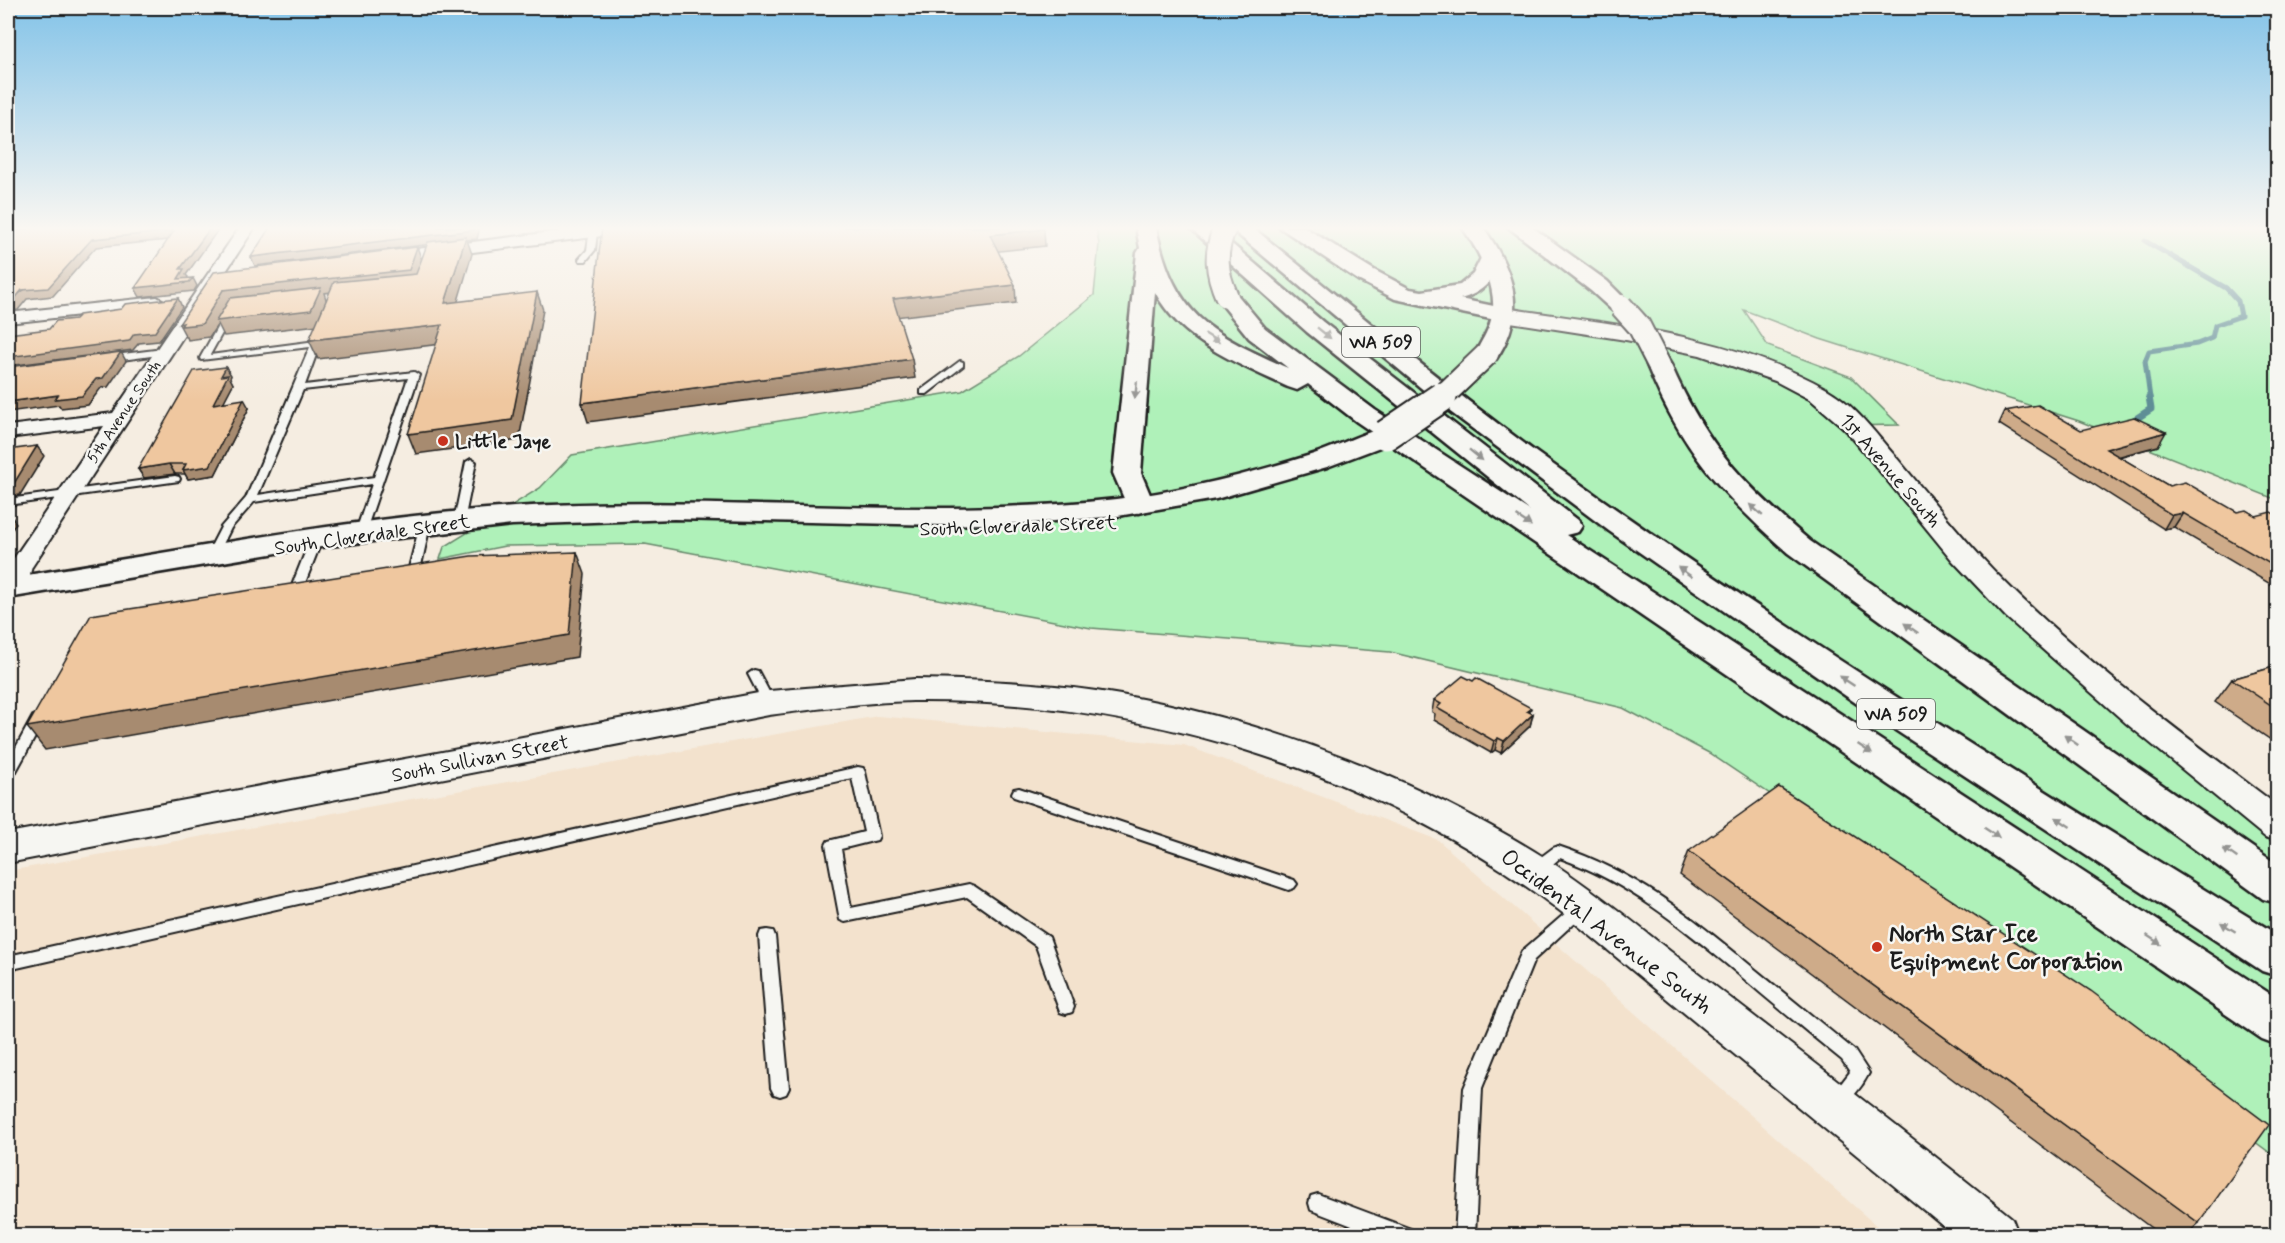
<svg xmlns="http://www.w3.org/2000/svg" width="2285" height="1243" font-family="Mynerve,sans-serif">
<style>
.built{fill:#f3e2cd}
.green{fill:#aff1b9;stroke:#66866a;stroke-width:1.5}
.lines{fill:none;stroke-linecap:round;stroke-linejoin:round}
.stream-far1{stroke:#5f8e96;stroke-width:5}
.stream{stroke:#5f8e96;stroke-width:7}
.service-casing{stroke:#1c1c1c;stroke-width:4}
.minor-casing{stroke:#1c1c1c;stroke-width:4}
.tertiary-casing{stroke:#1c1c1c;stroke-width:4}
.secondary-casing{stroke:#1c1c1c;stroke-width:5}
.motorway-casing{stroke:#1c1c1c;stroke-width:5}
.service{fill:#f6f6f2;fill-rule:evenodd}
.minor{fill:#f6f6f2;fill-rule:evenodd}
.tertiary{fill:#f6f6f2;fill-rule:evenodd}
.secondary{fill:#f6f6f2;fill-rule:evenodd}
.motorway{fill:#f6f6f2;fill-rule:evenodd}
.secondary-bridge-far1-casing{stroke:#1c1c1c;stroke-width:26;stroke-linecap:butt}
.secondary-bridge-casing{stroke:#1c1c1c;stroke-width:33;stroke-linecap:butt}
.motorway-bridge-casing{stroke:#1c1c1c;stroke-width:26;stroke-linecap:butt}
.secondary-bridge-far1{stroke:#f6f6f2;stroke-width:22}
.secondary-bridge{stroke:#f6f6f2;stroke-width:29}
.motorway-bridge{stroke:#f6f6f2;stroke-width:22}
.wall{fill:#ceab89;stroke:#1c1c1c;stroke-width:1.5}
.shaded-wall{fill:#a78b6f;stroke:#1c1c1c;stroke-width:1.5}
.building{fill:#efc79f;stroke:#1c1c1c;stroke-width:1.5}
.oneway{fill:#949492}
.poi-dot{fill:#c8321e;stroke:#f6f6f2;stroke-width:2}
.labels{text-anchor:middle;stroke-width:5;stroke-linejoin:round;paint-order:stroke}
.far-street-label{font-size:16px;fill:#1c1c1c;stroke:#f6f6f2}
.shield{fill:#f6f6f2;stroke:#5d5d5c;stroke-width:1.5}
.shield-label{font-size:18px;font-weight:bold;fill:#1c1c1c}
.poi-label{font-size:20px;font-weight:bold;fill:#1c1c1c;stroke:#f6f6f2;text-anchor:start}
.street-label{font-size:20px;fill:#1c1c1c;stroke:#f6f6f2}
.near-street-label{font-size:24px;fill:#1c1c1c;stroke:#f6f6f2}
.near-poi-label{font-size:24px;font-weight:bold;fill:#1c1c1c;stroke:#f6f6f2;text-anchor:start}
</style>
<rect width="100%" height="100%" fill="#f5ede1"/>
<filter id="ink" filterUnits="userSpaceOnUse"><feTurbulence type="fractalNoise" baseFrequency=".0167" numOctaves="2"/><feDisplacementMap in="SourceGraphic" scale="12" xChannelSelector="R" yChannelSelector="G"/><feConvolveMatrix kernelMatrix="1 2 1 2 8 2 1 2 1" color-interpolation-filters="sRGB"/></filter>
<g filter="url(#ink)">
<!-- built -->
<path class="built" d="M878 716 1184 745 1438 840 1887 1235 8 1236V871Z"/>
<!-- green -->
<path class="green" d="M1096 227H2277V500L2079 421 1820 339 1744 310 1768 346 1851 377 1899 425 1840 426 1963 571 2075 679 2277 843V1158L1910 888 1709 753 1623 708 1390 652 1091 628 645 544 505 546 440 559 444 547 540 488 572 455 962 391 1019 356 1094 295 1099 244Z"/>
<g class="lines">
<!-- stream-far1 -->
<path class="stream-far1" d="M2145 241 2226 288 2238 301 2241 316 2215 325 2212 338 2197 344 2149 351 2145 361 2150 398"/>
<!-- stream -->
<path class="stream" d="M2131 422 2151 409 2149 397"/>
<!-- service casing -->
<g class="service-casing">
<path id="service" d="M590 230 597 232 595 250 586 261H580L579 259 587 250Z
M227 314 231 317 210 355 316 341 320 344 305 385 414 372 419 375 364 536 360 537 355 534 372 484 254 502 231 528 216 558H208L206 556 221 527 246 498 310 347 201 360 200 358 223 317ZM408 378 374 477 258 495 303 390Z
M163 349 167 352 166 354 107 362 103 359 107 356Z
M960 361 963 362V366L927 394H921V390Z
M471 459 476 462 464 521 459 524 454 521 466 462Z
M175 476 179 477 180 479 179 481 8 505V499Z
M425 522 430 525 418 579 412 582 406 579 420 525Z
M316 537 322 540 299 598 293 602 289 601 287 598 310 540Z
M754 670 758 671 775 703 774 706H764L763 703 748 674Z
M38 714 43 716 45 719 13 777 8 778V762L33 716Z
M858 767 863 768 865 772 879 836 877 840 841 849 851 908 969 884 974 886 1049 937 1074 1007 1072 1012 1066 1014 1060 1012 1036 946 967 897 845 922 840 920 826 845 828 841 864 832 852 778 8 970V956Z
M1019 788 1294 880 1297 884 1294 888 1289 890 1014 797 1012 793 1014 789Z
M1558 846C1634 871 1690 915 1751 966 1785 994 1820 1022 1854 1050L1869 1073C1863 1085 1850 1103 1838 1107L1832 1105 1829 1099 1850 1072 1842 1060C1806 1031 1771 1002 1736 972 1682 927 1628 882 1560 858 1551 865 1540 878 1529 874L1527 870 1529 866 1553 848Z
M1581 902 1586 904 1589 908 1586 912 1534 960 1482 1088 1475 1236H1455L1464 1088 1522 951 1576 904Z
M767 930 773 931 775 936 789 1088 786 1094 780 1096 774 1094 771 1088 759 936 761 931Z
M1318 1194 1411 1229 1413 1236H1378L1311 1210 1309 1203 1311 1196Z"/>
</g>
<!-- minor casing -->
<g class="minor-casing">
<path id="minor" d="M240 227H255L32 567 25 591 16 593 8 591V567L104 426 8 438V426L113 413Z
M592 227H641L634 232 384 263 376 258 384 253Z
M157 297 166 302 163 306 8 323V313Z"/>
</g>
<!-- tertiary casing -->
<g class="tertiary-casing">
<path id="tertiary" d="M1505 308C1614 325 1729 334 1827 389 1855 405 1874 432 1895 456 1929 496 1961 537 1998 575 2080 659 2184 735 2278 806V841L2265 837 2127 724 2006 617 1952 560 1846 430 1811 400 1775 381 1700 355 1626 340 1497 320 1494 315 1497 310Z
M915 679C976 680 1036 682 1096 691 1241 713 1385 765 1512 838 1579 876 1637 926 1698 973 1791 1045 1884 1115 1976 1189L2012 1218 2019 1236H1955L1564 914C1380 772 1145 699 913 701 865 702 817 709 769 715L8 863V833L769 691Z"/>
</g>
<!-- secondary casing -->
<g class="secondary-casing">
<path id="secondary" d="M1462 227H1483C1514 271 1528 312 1496 359L1487 361 1478 359 1475 354C1480 343 1488 332 1491 320 1500 290 1479 251 1462 227Z
M1386 427 1396 429 1399 435 1396 441 1327 467 1216 499 1118 516 1029 523 941 525 674 519 512 525 295 550 8 598V578C176 552 344 518 514 507 715 494 916 521 1116 499 1183 491 1250 474 1314 454 1338 446 1362 433 1386 427Z"/>
</g>
<!-- motorway casing -->
<g class="motorway-casing">
<path id="motorway" d="M1136 227H1156C1174 316 1210 333 1288 368L1249 338 1216 297 1219 292H1235L1265 328 1375 410 1530 511 1307 332 1189 227H1212L1323 322 1578 520 1582 526 1578 532 1566 535 2278 999V1045L2262 1039 1357 422 1308 384 1297 390 1288 387C1239 364 1182 343 1155 292L1141 473 1154 504 1149 510 1139 513 1129 510 1113 473 1137 253 1140 248Z
M1229 227H1252C1346 303 1439 381 1537 453 1776 626 2027 781 2278 935V976L2262 971 1886 724 1609 531 1445 408Z
M1279 227H1304L1374 270 1410 289 1422 291 1460 285 1473 274 1482 256H1498L1501 261C1493 281 1481 294 1460 299L1513 310 1517 315 1513 320 1505 322 1395 299 1358 280Z
M1508 227H1532L1607 281 1632 306 1629 311H1613L1591 291Z
M1659 358 1668 360 1671 365C1707 447 1743 483 1810 541L2278 865V903L2263 899 1788 553C1721 494 1681 449 1647 365L1650 360Z"/>
</g>
<!-- service -->
<use href="#service" class="service"/>
<!-- minor -->
<use href="#minor" class="minor"/>
<!-- tertiary -->
<use href="#tertiary" class="tertiary"/>
<!-- secondary -->
<use href="#secondary" class="secondary"/>
<!-- motorway -->
<use href="#motorway" class="motorway"/>
<!-- secondary-bridge-far1 casing -->
<g class="secondary-bridge-far1-casing">
<path id="secondary-bridge-far1" d="M1441 398 1487 354"/>
</g>
<!-- secondary-bridge casing -->
<g class="secondary-bridge-casing">
<path id="secondary-bridge" d="M1386 435 1442 397"/>
</g>
<!-- motorway-bridge casing -->
<g class="motorway-bridge-casing">
<path id="motorway-bridge" d="M1225 227C1214 253 1216 272 1227 297
M1621 306 1639 326 1659 365"/>
</g>
<!-- secondary-bridge-far1 -->
<use href="#secondary-bridge-far1" class="secondary-bridge-far1"/>
<!-- secondary-bridge -->
<use href="#secondary-bridge" class="secondary-bridge"/>
<!-- motorway-bridge -->
<use href="#motorway-bridge" class="motorway-bridge"/>
</g>
<!-- wall -->
<path class="wall" d="M231 375 230 378 233 384 223 402 249 408 215 475 188 479 185 474H175L144 478 138 469Z
M2005 411 2081 430 2158 446 2119 457 2169 486 2237 512 2256 516H2277V588L2174 527 2164 529 1999 424Z
M2277 666V744L2215 702 2232 679Z
M1434 700 1530 713 1533 714 1530 726 1501 753 1495 750 1491 753 1434 720 1435 714 1432 712Z
M1689 851 2199 1223 2185 1236H2162L1680 875Z"/>
<!-- shaded-wall -->
<path class="shaded-wall" d="M211 227H220L186 275 188 277 185 283 193 278 197 286 194 291 140 297 135 288 180 269Z
M475 227H478L479 231 477 239 467 240 472 254 452 321 445 303 465 240 255 266 251 257Z
M1044 229 1045 246 991 252 990 235Z
M174 231 178 239 96 247 53 296 27 299 18 310 8 311V302L92 239Z
M417 247 422 260 414 283 324 293 327 302 318 325 224 336 218 324 209 337 188 340 187 337H186L179 324 223 290Z
M1015 285 1016 303 895 317 893 299Z
M537 292 543 310 519 440 416 454 408 434Z
M178 298 182 307 159 341 139 343 133 350 8 366V357L134 334Z
M442 325 449 343 318 359 309 340Z
M121 352 126 361 108 387 101 388 88 405 61 408 59 405 8 412V402L58 395 96 379Z
M912 359 915 378 588 422 582 403Z
M226 367 231 375 230 378 233 384 218 413 213 404 221 376Z
M244 399 249 408 215 475 188 479 183 470Z
M2166 432 2158 446 2098 462 2106 449Z
M37 446 44 456 20 495 8 497V486Z
M169 464 175 474 144 478 138 469Z
M8 500 12 507 8 514Z
M9 513 16 523 8 536V515Z
M2183 513 2174 527 2164 529 2172 515Z
M577 552 585 574 577 657 45 750 27 727Z
M1531 708 1528 719 1533 714 1530 726 1501 753 1504 741Z
M1498 738 1495 750 1491 753 1494 741Z"/>
<!-- building -->
<path class="building" d="M39 227H211L180 269H184L178 279 193 278 189 282 135 288 174 231 92 239 48 288 22 290 13 301 8 302V231Z
M270 227H475L474 230 251 257Z
M602 227H1043L1044 229 990 235 1015 285 893 299 912 359 582 403Z
M466 237 445 303 537 292 512 420 408 434 442 325 309 340 334 282 416 274 428 242Z
M417 247 409 270 223 290 202 324 181 326 183 323 179 324 214 272Z
M321 288 311 310 216 321 230 298Z
M178 298 155 332 134 334 129 341 8 357V334L49 329 56 321 75 319 79 315 121 309 125 304Z
M121 352 103 378 96 379 82 396 55 399 58 395 8 402V367Z
M226 367 221 376 228 375 213 404 244 399 210 466 183 470 186 464H169L138 469 194 371Z
M2038 405 2081 430 2134 417 2166 432 2106 449 2169 486 2185 482 2237 512 2246 510 2256 516 2271 512 2277 516V568L2183 513 2172 515 2005 411Z
M37 446 13 485 8 486V450Z
M577 552 569 635 27 727 91 615 471 556Z
M2277 666V709L2232 679Z
M1463 676 1473 681 1476 678 1531 708 1527 711 1533 714 1504 741 1498 738 1494 741 1437 708 1441 704 1434 700Z
M1779 787 2091 991 2269 1125 2199 1223 1689 851Z"/>
<!-- one-way arrows -->
<defs><path id="oneway-solid" d="M-6-.8H1V-3.2L6.5 0L1 3.2V.8H-6Z" transform="scale(1.5)"/></defs>
<g class="oneway">
<use href="#oneway-solid" transform="translate(1324 333) rotate(39)"/>
<use href="#oneway-solid" transform="translate(1212 338) rotate(32)"/>
<use href="#oneway-solid" transform="translate(1136 390) rotate(96)"/>
<use href="#oneway-solid" transform="translate(1476 455) rotate(39)"/>
<use href="#oneway-solid" transform="translate(1756 510) rotate(-139)"/>
<use href="#oneway-solid" transform="translate(1524 521) rotate(34)"/>
<use href="#oneway-solid" transform="translate(1685 572) rotate(-145)"/>
<use href="#oneway-solid" transform="translate(1911 628) rotate(-145)"/>
<use href="#oneway-solid" transform="translate(1847 681) rotate(-146)"/>
<use href="#oneway-solid" transform="translate(2071 740) rotate(-145)"/>
<use href="#oneway-solid" transform="translate(1865 749) rotate(34)"/>
<use href="#oneway-solid" transform="translate(2063 822) rotate(-147)"/>
<use href="#oneway-solid" transform="translate(1992 833) rotate(33)"/>
<use href="#oneway-solid" transform="translate(2230 853) rotate(-145)"/>
<use href="#oneway-solid" transform="translate(2228 927) rotate(-148)"/>
<use href="#oneway-solid" transform="translate(2154 940) rotate(33)"/>
</g>
</g>
<!-- sky -->
<linearGradient id="sky" x2="0" y2="1"><stop stop-color="#83c3e8"/><stop offset="0.57" stop-color="#faf7f2"/><stop offset="1" stop-color="#faf7f2" stop-opacity="0"/></linearGradient>
<rect width="2285" height="401" fill="url(#sky)"/>
<!-- markers -->
<g class="poi-dot">
<circle cx="443" cy="441" r="6"/>
<circle cx="1877" cy="947" r="6"/>
</g>
<g class="labels">
<!-- far-street labels -->
<g class="far-street-label">
<text transform="translate(123 411) rotate(-56)" y="6">5th Avenue South</text>
</g>
<!-- shield labels -->
<g class="shield">
<rect x="1342" y="327" width="78" height="30" rx="4.5"/>
<rect x="1857" y="699" width="78" height="30" rx="4.5"/>
</g>
<g class="shield-label">
<text x="1381" y="348">WA 509</text>
<text x="1896" y="720">WA 509</text>
</g>
<!-- poi labels -->
<g class="poi-label">
<text x="455" y="448">Little Jaye</text>
</g>
<!-- street labels -->
<g class="street-label">
<text transform="translate(1891 470) rotate(49)" y="7">1st Avenue South</text>
<text transform="translate(1018 525) rotate(-2)" y="7">South Cloverdale Street</text>
<text transform="translate(372 534) rotate(-8)" y="7">South Cloverdale Street</text>
<text transform="translate(480 758) rotate(-11)" y="7">South Sullivan Street</text>
</g>
<!-- near-street labels -->
<g class="near-street-label">
<text transform="translate(1607 931) rotate(37)" y="8">Occidental Avenue South</text>
</g>
<!-- near-poi labels -->
<g class="near-poi-label">
<text x="1889" y="941">North Star Ice<tspan x="1889" dy="28">Equipment Corporation</tspan></text>
</g>
</g>
<!-- margin -->
<rect width="2285" height="1243" fill="none" stroke="#f6f6f2" stroke-width="30"/>
<rect x="15" y="15" width="2255" height="1213" fill="none" stroke="#1c1c1c" stroke-width="2" filter="url(#ink)"/>
</svg>
